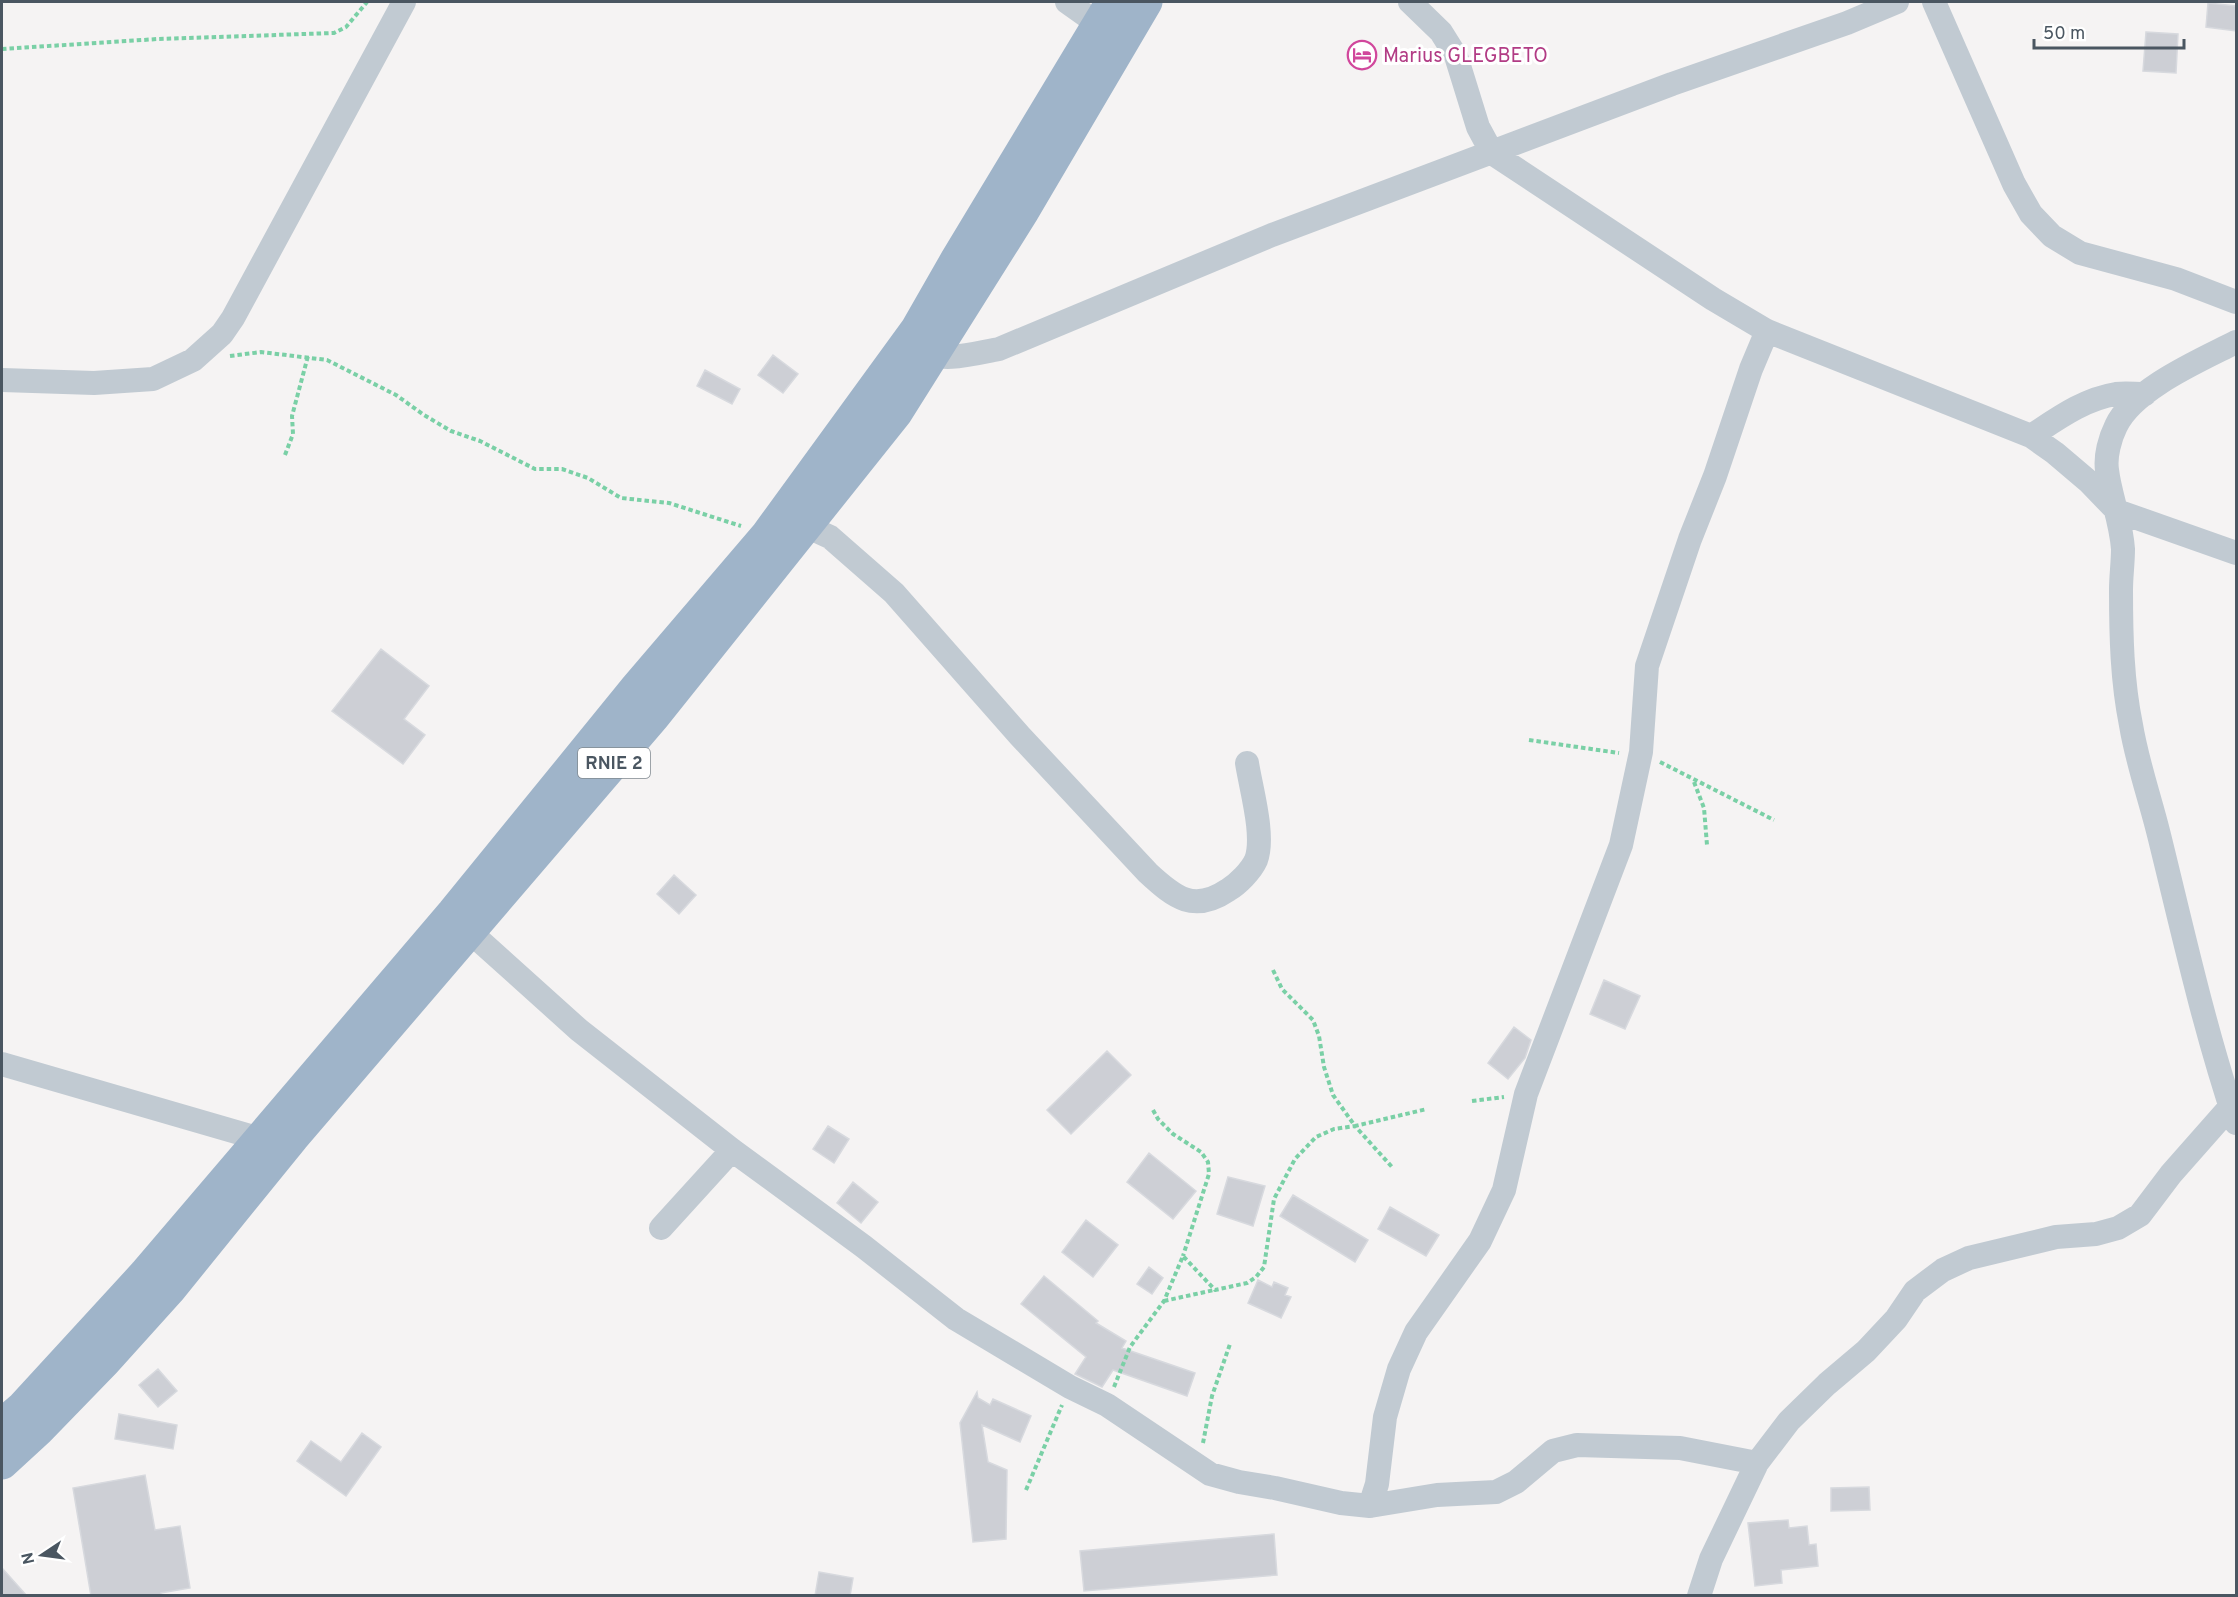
<svg xmlns="http://www.w3.org/2000/svg" width="2238" height="1597" font-family="Overpass,sans-serif">
<style>
.building{fill:#cdcfd5;stroke:#d7d9de;stroke-width:1.5}
.lines{fill:none;stroke-linecap:round;stroke-linejoin:round}
.path{stroke:#7ad0a6;stroke-width:4;stroke-dasharray:4.5 3;stroke-linecap:butt}
.minor{stroke:#c1cad2;stroke-width:24}
.trunk{stroke:#9fb4c9;stroke-width:33}
.labels{text-anchor:middle;stroke-width:6;stroke-linejoin:round;paint-order:stroke}
.shield{fill:#fff;stroke:#808990;stroke-width:1.5}
.shield-label{font-size:18px;font-weight:bold;fill:#4a5661}
.hotel-label{font-size:20px;fill:#b23c85;stroke:#fff;text-anchor:start}
</style>
<rect width="100%" height="100%" fill="#f5f3f3"/>
<!-- building -->
<path class="building" d="M2208 3 2236 6V31L2206 27Z
M2146 32 2178 34 2176 73 2143 71Z
M773 355 798 374 783 393 758 375Z
M705 370 740 389 732 404 697 386Z
M381 649 429 686 404 719 425 735 403 764 332 711Z
M674 875 696 895 679 914 657 894Z
M1604 980 1640 996 1625 1029 1590 1014Z
M1514 1027 1531 1040 1525 1058 1508 1079 1488 1063Z
M1107 1051 1131 1075 1071 1134 1047 1110Z
M828 1126 849 1139 834 1163 813 1149Z
M1149 1153 1196 1191 1173 1219 1127 1182Z
M1228 1177 1265 1186 1253 1226 1217 1214Z
M853 1182 878 1202 861 1223 837 1203Z
M1293 1195 1368 1240 1355 1262 1280 1216Z
M1390 1207 1439 1235 1426 1256 1378 1229Z
M1086 1220 1118 1245 1093 1277 1062 1252Z
M1149 1267 1163 1278 1152 1294 1137 1284Z
M1044 1276 1098 1321 1096 1323 1126 1341 1122 1348 1195 1373 1187 1396 1113 1370 1102 1387 1075 1374 1086 1357 1021 1304Z
M1258 1280 1272 1287 1274 1282 1288 1288 1285 1295 1291 1297 1281 1318 1248 1303Z
M158 1369 177 1391 158 1407 139 1385Z
M977 1392 978 1398 990 1405 993 1399 1031 1416 1020 1442 982 1425 988 1462 1007 1470 1006 1539 973 1542 960 1423Z
M119 1414 177 1425 173 1449 115 1439Z
M362 1433 381 1447 346 1496 297 1461 311 1441 341 1462Z
M145 1475 155 1530 180 1526 190 1588 161 1593V1596H91L73 1488Z
M1869 1487 1870 1510 1831 1511V1488Z
M1788 1520 1789 1528 1807 1526 1809 1545 1816 1544 1818 1566 1781 1570 1782 1583 1755 1586 1748 1523Z
M1274 1534 1277 1575 1084 1591 1080 1551Z
M2 1568 27 1596H2Z
M819 1572 853 1578 850 1596H815Z"/>
<g class="lines">
<!-- path -->
<path class="path" d="M2 49 158 39 334 33 346 27 367 2
M230 356 261 352 327 360 396 395 424 415 451 431 480 441 535 469H562L588 478 621 498 669 503 741 526
M285 455 293 434 292 416 308 356
M1529 740 1619 753
M1660 762 1774 820
M1694 782 1704 808 1707 845
M1273 970 1282 989 1313 1020 1319 1036 1324 1067 1333 1095 1355 1126 1427 1109
M1472 1101 1504 1097
M1153 1110 1158 1119 1173 1134 1201 1152 1208 1162 1209 1174 1183 1256
M1164 1301 1214 1290
M1114 1387 1130 1347 1164 1301 1183 1256 1215 1290 1247 1283 1256 1277 1264 1267 1274 1199 1295 1159 1316 1137 1334 1129 1355 1126 1392 1167
M1203 1443 1212 1396 1230 1344
M1026 1490 1062 1405"/>
<!-- minor -->
<path class="minor" d="M1067 2 1098 24
M1410 2 1441 32 1456 56 1478 127 1492 153 1713 299 1767 331 2031 436 2055 453 2088 481 2117 511 2236 553
M1934 2 2014 184 2031 214 2052 236 2080 253 2176 279 2236 302
M2236 342C2201 360 2133 389 2116 426 2110 438 2105 456 2107 470 2110 496 2121 520 2123 549 2123 563 2121 576 2121 590 2121 635 2122 681 2131 725 2137 762 2150 798 2159 835 2183 932 2204 1028 2236 1123
M919 351C944 363 972 354 999 349L1272 235 1672 84 1847 23 1897 2
M2 380 94 383 153 379 193 360 222 334 233 318 404 2
M2031 436C2057 419 2084 399 2116 394 2125 393 2135 394 2145 394
M806 526 830 537 894 593 1020 736 1148 873C1175 898 1194 913 1228 890 1238 884 1251 871 1256 860 1265 836 1251 789 1247 763
M459 920 470 932 579 1030 732 1150 863 1246 956 1319 1070 1387 1107 1405 1210 1474 1239 1482 1275 1488 1341 1503 1370 1506 1437 1495 1496 1492 1516 1482 1553 1451 1577 1445 1680 1448 1757 1463
M2 1064 260 1139
M661 1228 732 1150
M1370 1506 1377 1484 1385 1417 1399 1369 1416 1332 1480 1241 1504 1190 1526 1094 1621 845 1641 752 1647 666 1690 539 1715 476 1751 369 1767 331
M1699 1596 1711 1559 1757 1463 1789 1421 1827 1384 1866 1351 1896 1319 1915 1291 1943 1270 1969 1258 2056 1237 2096 1234 2118 1228 2140 1215 2171 1174 2231 1106"/>
<!-- trunk -->
<path class="trunk" d="M2 1425 23 1407 145 1274 453 913 637 687 767 535 917 329 957 259 1112 2
M2 1463 39 1429 105 1361 169 1290 293 1137 654 716 896 413 1023 211 1146 2"/>
</g>
<!-- icons -->
<defs>
<g id="hotel-ring" transform="scale(1.5)"><circle r="9.5" fill="#fff" stroke="#d1479c" stroke-width="1.5"/><path d="M-6-4.5h1.5V1H6V5H4.5V3h-9V5H-6ZM-4 0a1.8 1.8 0 1 1 3.6 0ZM.5 0V-2.5h3Q6-2.5 6 0Z" fill="#d1479c"/></g>
</defs>
<g fill-rule="evenodd">
<use href="#hotel-ring" x="1362" y="55"/>
</g>
<g class="labels">
<!-- shield labels -->
<rect class="shield" x="578" y="748" width="72" height="30" rx="4.5"/>
<g class="shield-label">
<text x="614" y="769">RNIE 2</text>
</g>
<!-- hotel labels -->
<g class="hotel-label">
<text x="1383" y="62">Marius GLEGBETO</text>
</g>
</g>
<!-- border -->
<rect width="2238" height="1597" fill="none" stroke="#4a5661" stroke-width="6"/>
<!-- north arrow -->
<g transform="translate(42 1555) rotate(257)" stroke="#ffffff" stroke-width="4.5" paint-order="stroke">
<path d="M0-4.5L10 22L0 15L-10 22Z" fill="#4a5661"/>
<text y="-9" font-size="16" font-weight="bold" text-anchor="middle" fill="#4a5661">N</text>
</g>
<!-- scale -->
<path d="M2034 39v9h150v-9" fill="none" stroke="#4a5661" stroke-width="3"/>
<text x="2043" y="39" font-size="18" fill="#4a5661" stroke="#ffffff" stroke-width="4.5" paint-order="stroke">50 m</text>
</svg>
